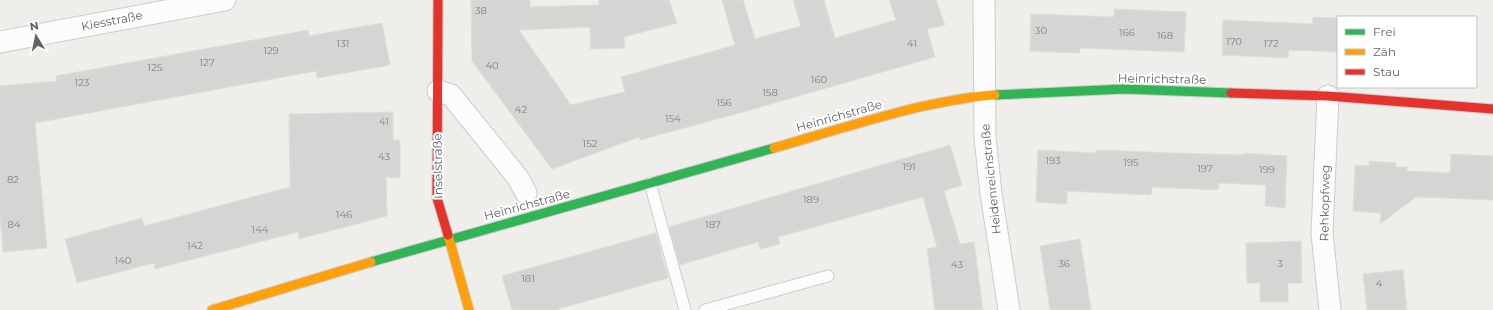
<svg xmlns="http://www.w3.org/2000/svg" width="1493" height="310" font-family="Montserrat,sans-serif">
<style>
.building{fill:#d6d5d3;stroke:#deddd9}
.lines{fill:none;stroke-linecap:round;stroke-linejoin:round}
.lane-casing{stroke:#cbcccc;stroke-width:13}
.street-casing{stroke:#cbcccc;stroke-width:23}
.fast-casing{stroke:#cacacb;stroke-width:11}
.slow-casing{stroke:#cacacb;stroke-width:11}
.jam-casing{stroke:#cacacb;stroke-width:11}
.lane{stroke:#fdfcfc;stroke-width:11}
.street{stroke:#fdfcfc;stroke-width:21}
.fast{stroke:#30b455;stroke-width:9}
.slow{stroke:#ff9f0a;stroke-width:9}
.jam{stroke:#e5322d;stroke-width:9}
.labels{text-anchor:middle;stroke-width:4;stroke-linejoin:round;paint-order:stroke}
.number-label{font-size:10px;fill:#7e8184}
.street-label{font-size:12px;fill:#5f6368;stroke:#fff}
</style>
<rect width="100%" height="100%" fill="#efeeea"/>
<!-- building -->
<path class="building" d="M471 0H530V7L599 5V0H669L677 23 624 37 625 48 591 49 590 27 519 30 571 105 625 92 621 77 735 45 722 0H743L755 39 801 26 793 0H824L835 38 896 20 889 0H936L945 25 927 29 935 57 750 110 640 140 639 137 552 169 472 61Z
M1114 9 1186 12 1184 52 1080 48V53L1030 51 1031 14 1114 17Z
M1313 17 1338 18V52L1289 50 1288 58 1222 55 1223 20 1312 24Z
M382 23 390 65 317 78 316 71 35 123 47 248 3 252 0 217V86L57 81 56 76 308 30 309 36Z
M393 112V140H400V178L386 177 387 216 299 239 298 232 155 269 154 263 77 283 65 239 142 218 144 226 290 187 289 114Z
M950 145 962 185 944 191 960 244 974 242 983 310H935L927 249 937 247 923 197 778 237 780 244 760 249 758 242 680 265 669 227Z
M1038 150 1095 153 1096 150 1175 153 1244 155V153L1287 156 1285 208 1265 206 1266 185 1219 183 1218 190 1152 187 1151 195 1067 191V204L1036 202Z
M1451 154 1493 156V200L1416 197 1380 224 1381 213 1353 211 1355 165 1369 166V161L1396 163V167H1407V171L1450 173Z
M656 233 668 278 555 310H512L502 276Z
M1080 239 1091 310H1050L1040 246Z
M1301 241 1302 283H1288V302H1260V283H1247L1246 243Z
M1403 270 1407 310H1367L1363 274Z"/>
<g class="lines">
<!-- lane casing -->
<g class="lane-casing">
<path id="lane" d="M650 183 685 310
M705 310 828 276"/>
</g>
<!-- street casing -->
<g class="street-casing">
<path id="street" d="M984 0 985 138 991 193 1009 310
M0 42 225 0
M438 91 451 95 518 178 526 193
M1328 96 1322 233 1330 310"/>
</g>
<!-- fast casing -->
<g class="fast-casing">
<path id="fast" d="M995 95 1124 89 1231 93
M371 262 774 148"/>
</g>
<!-- slow casing -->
<g class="slow-casing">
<path id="slow" d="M774 148C822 134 870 119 919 107 944 102 970 96 995 95
M448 235 469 310
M212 310 371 262"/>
</g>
<!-- jam casing -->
<g class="jam-casing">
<path id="jam" d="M438 0 437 198 448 235
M1231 93 1328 96 1493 109"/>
</g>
<!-- lane -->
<use href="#lane" class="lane"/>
<!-- street -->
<use href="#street" class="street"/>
<!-- fast -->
<use href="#fast" class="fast"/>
<!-- slow -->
<use href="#slow" class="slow"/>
<!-- jam -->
<use href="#jam" class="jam"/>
</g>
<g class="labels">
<!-- number labels -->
<g class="number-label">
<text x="481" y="14">38</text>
<text x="1041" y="34">30</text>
<text x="1127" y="36">166</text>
<text x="1165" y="39">168</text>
<text x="1234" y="45">170</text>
<text x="343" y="47">131</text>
<text x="912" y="47">41</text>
<text x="1271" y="47">172</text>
<text x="271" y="54">129</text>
<text x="207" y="66">127</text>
<text x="492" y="69">40</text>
<text x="155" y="71">125</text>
<text x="819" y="83">160</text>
<text x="82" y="86">123</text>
<text x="770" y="96">158</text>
<text x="724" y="106">156</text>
<text x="521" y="113">42</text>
<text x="673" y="122">154</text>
<text x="384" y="125">41</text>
<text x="590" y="147">152</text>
<text x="384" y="160">43</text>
<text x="1053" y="164">193</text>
<text x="1131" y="166">195</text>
<text x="909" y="170">191</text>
<text x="1205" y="172">197</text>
<text x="1267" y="173">199</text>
<text x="13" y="183">82</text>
<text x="811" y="203">189</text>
<text x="344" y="218">146</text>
<text x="14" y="228">84</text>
<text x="713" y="228">187</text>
<text x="260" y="233">144</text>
<text x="195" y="249">142</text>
<text x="123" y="264">140</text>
<text x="1064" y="267">36</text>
<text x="1280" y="267">3</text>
<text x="957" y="268">43</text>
<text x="528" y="282">181</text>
<text x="1379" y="287">4</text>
</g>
<!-- street labels -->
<g class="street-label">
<text transform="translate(112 21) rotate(-11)" y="4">Kiesstraße</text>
<text transform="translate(1162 79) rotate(1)" y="4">Heinrichstraße</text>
<text transform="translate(839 116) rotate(-16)" y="4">Heinrichstraße</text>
<text transform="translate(438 166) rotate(-91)" y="4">Inselstraße</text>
<text transform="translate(991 179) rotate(-96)" y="4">Heidenreichstraße</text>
<text transform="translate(1325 203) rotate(-89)" y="4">Rehkopfweg</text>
<text transform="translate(527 205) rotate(-15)" y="4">Heinrichstraße</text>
</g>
</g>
<!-- legend -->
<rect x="1337" y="16" width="140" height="72" fill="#ffffff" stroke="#bfc1c3"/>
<rect x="1345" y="29" width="20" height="6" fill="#30b455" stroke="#bfc1c3"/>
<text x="1373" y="36" font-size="12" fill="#5f6368">Frei</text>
<rect x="1345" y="49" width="20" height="6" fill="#ff9f0a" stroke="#bfc1c3"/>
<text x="1373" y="56" font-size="12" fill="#5f6368">Zäh</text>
<rect x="1345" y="69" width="20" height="6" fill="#e5322d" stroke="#bfc1c3"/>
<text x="1373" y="76" font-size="12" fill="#5f6368">Stau</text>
<!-- north arrow -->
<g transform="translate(36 36) rotate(350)" stroke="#ffffff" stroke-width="3" paint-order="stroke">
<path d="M0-3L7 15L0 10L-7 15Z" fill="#5f6368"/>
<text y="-6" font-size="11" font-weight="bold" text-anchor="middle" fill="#5f6368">N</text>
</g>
</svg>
